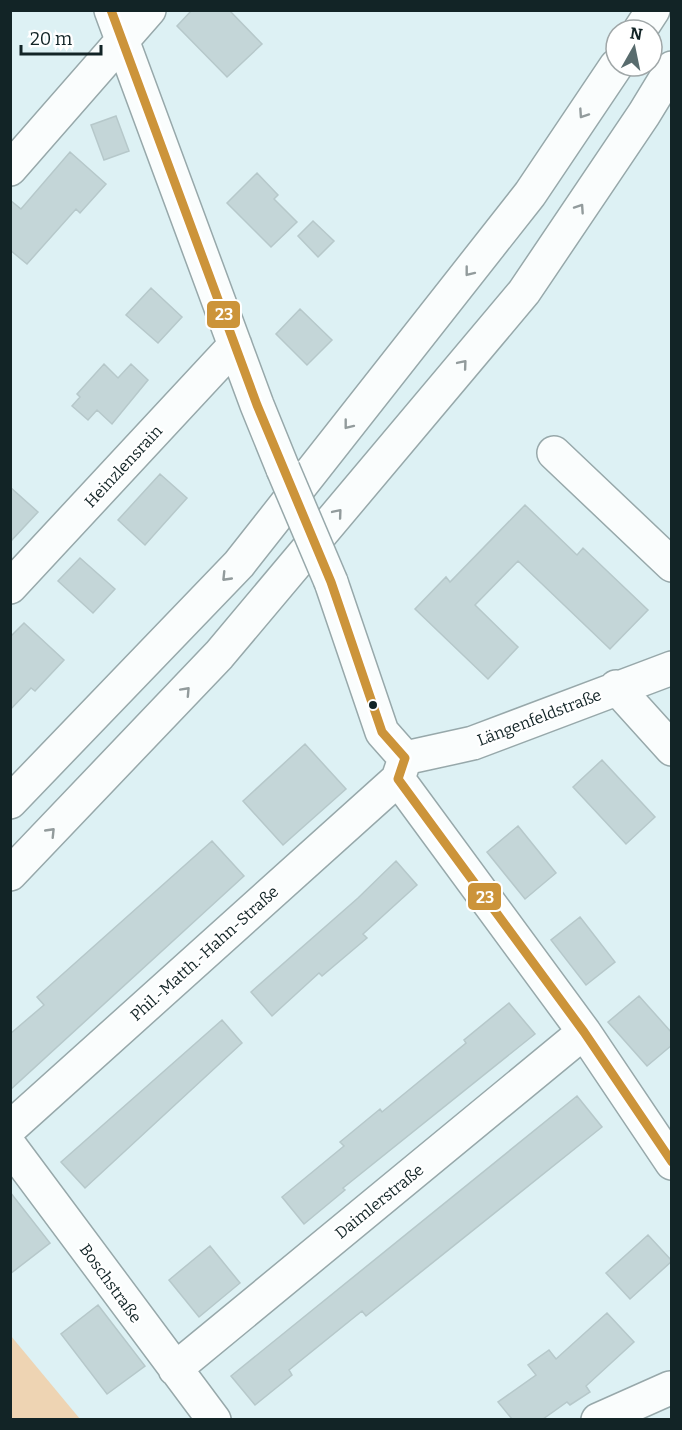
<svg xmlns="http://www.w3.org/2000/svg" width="682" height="1430" font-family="Bitter,serif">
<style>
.green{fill:#eed4b3}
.building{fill:#c4d6d8;stroke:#b6c8ca;stroke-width:1.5}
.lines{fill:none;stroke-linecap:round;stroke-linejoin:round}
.minor-casing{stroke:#97a8aa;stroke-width:36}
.highway-casing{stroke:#97a8aa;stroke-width:36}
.minor{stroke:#fafdfd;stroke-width:33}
.highway{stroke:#fafdfd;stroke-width:33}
.minor-bridge-casing{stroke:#97a8aa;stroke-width:36;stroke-linecap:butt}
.minor-bridge{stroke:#fafdfd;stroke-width:33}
.bus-1-casing{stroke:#fff;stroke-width:14}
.bus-1{stroke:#cc943a;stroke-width:9}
.oneway{stroke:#929b9c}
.bus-dot{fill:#122426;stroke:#fff;stroke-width:2}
.labels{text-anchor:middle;stroke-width:4.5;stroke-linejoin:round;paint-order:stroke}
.street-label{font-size:16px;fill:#122426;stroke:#fff}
.line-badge{stroke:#fff;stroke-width:2}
.badge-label{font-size:16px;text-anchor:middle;font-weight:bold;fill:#fff}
</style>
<rect width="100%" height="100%" fill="#ddf1f4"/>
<!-- green -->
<path class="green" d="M11 1336 80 1419H11Z"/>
<!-- building -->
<path class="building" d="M192 10H229L262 44 227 77 177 26Z
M116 116 129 151 104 160 91 125Z
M70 152 106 184 80 213 76 209 27 264 10 250V200L21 209Z
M257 173 278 195 274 199 297 222 271 247 227 203Z
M313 221 334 241 318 257 298 236Z
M151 288 182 317 158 343 126 315Z
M300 309 332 340 307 365 276 334Z
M104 364 118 378 131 364 148 380 112 424 97 410 88 420 72 406 80 397 77 394Z
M160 474 187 498 145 545 118 520Z
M10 487 38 512 10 542Z
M525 505 577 555 583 548 648 610 610 649 518 561 475 605 518 647 488 679 415 609 446 577 450 582Z
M80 558 115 589 93 613 58 581Z
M24 623 64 660 35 691 31 688 10 710V637Z
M305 744 346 789 283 845 243 801Z
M602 760 655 817 626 844 573 787Z
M518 826 556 873 525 899 487 852Z
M212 841 244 876 10 1090V1034L44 1005 37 997Z
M396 861 417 885 363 934 367 938 322 976 319 973 272 1016 251 992 358 898Z
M580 917 615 962 586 985 551 940Z
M639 996 672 1033V1045L647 1066 608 1022Z
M509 1003 535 1034 343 1188 345 1190 304 1224 282 1197 344 1146 340 1142 380 1109 382 1112 466 1043 464 1040Z
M222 1020 242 1043 85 1188 61 1162Z
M577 1096 602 1127 366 1316 362 1311 289 1370 292 1375 255 1405 231 1376Z
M10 1192 50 1243 10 1274Z
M648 1235 672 1261 630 1299 606 1273Z
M210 1246 240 1283 199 1317 169 1280Z
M98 1305 145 1366 107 1394 61 1334Z
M607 1313 634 1342 586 1386 590 1392 570 1405 567 1402 543 1419H512L498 1402 536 1375 528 1365 549 1350 556 1359Z"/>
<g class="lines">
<!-- minor casing -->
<g class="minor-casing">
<path id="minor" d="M111 10 257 405 283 469
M10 169 149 10
M554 453 672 565
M331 582 382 732 405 758
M10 587 235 345
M616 687 672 749
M405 758 473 743 672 668
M398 779 584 1032 672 1163
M10 1128 398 779 405 758
M10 1146 214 1420
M175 1369 584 1032
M598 1420 670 1388"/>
</g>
<!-- highway casing -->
<g class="highway-casing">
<path id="highway" d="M640 30 653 10
M10 802 239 564 530 194 616 66
M10 874 219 655 524 292 644 114 672 68"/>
</g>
<!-- minor -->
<use href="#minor" class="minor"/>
<!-- highway -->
<use href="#highway" class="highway"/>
<!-- minor-bridge casing -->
<g class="minor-bridge-casing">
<path id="minor-bridge" d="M283 469 331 582"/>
</g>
<!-- minor-bridge -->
<use href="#minor-bridge" class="minor-bridge"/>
<!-- bus-1 casing -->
<g class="bus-1-casing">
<path id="bus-1" d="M111 10 257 405 331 582 382 732 405 758 398 779 584 1032 672 1162"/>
</g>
<!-- bus-1 -->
<use href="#bus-1" class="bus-1"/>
</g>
<!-- one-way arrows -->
<defs><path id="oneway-chevron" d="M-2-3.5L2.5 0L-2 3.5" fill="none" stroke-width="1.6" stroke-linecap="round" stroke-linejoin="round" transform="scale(1.5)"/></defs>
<g class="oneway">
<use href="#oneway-chevron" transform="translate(583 114) rotate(124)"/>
<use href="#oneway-chevron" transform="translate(580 208) rotate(-56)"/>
<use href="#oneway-chevron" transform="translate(469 272) rotate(128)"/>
<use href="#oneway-chevron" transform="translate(463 364) rotate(-50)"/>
<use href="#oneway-chevron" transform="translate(348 425) rotate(128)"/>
<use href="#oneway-chevron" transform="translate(338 513) rotate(-50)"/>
<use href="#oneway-chevron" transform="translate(226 577) rotate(134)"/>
<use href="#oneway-chevron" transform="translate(186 691) rotate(-47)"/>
<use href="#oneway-chevron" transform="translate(51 832) rotate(-46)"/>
</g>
<!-- markers -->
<circle class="bus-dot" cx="373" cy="705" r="5"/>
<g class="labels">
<!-- street labels -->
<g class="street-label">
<text transform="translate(123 466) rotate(-47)" y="6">Heinzlensrain</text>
<text transform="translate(539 717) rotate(-21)" y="6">Längenfeldstraße</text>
<text transform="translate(204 953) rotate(-42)" y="6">Phil.-Matth.-Hahn-Straße</text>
<text transform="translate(379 1201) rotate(-39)" y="6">Daimlerstraße</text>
<text transform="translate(111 1283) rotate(54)" y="6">Boschstraße</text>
</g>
</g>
<g class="line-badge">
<rect x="206" y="300" width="35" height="29" rx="6" fill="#cc943a"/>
<rect x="467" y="882" width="35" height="29" rx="6" fill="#cc943a"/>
</g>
<g class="badge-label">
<text x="224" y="320">23</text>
<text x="485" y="903">23</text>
</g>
<!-- border -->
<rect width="682" height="1430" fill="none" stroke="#122426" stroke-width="24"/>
<!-- north arrow -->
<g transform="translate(634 48) rotate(9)"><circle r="28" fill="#ffffff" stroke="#a0a7a8" stroke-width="1.5"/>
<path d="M0-4.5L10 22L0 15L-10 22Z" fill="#596c6e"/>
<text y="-9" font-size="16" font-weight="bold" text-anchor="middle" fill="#122426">N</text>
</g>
<!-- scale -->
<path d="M21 45v9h80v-9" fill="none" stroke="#122426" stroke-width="3"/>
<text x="30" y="45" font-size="18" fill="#122426" stroke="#ffffff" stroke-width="4.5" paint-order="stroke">20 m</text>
</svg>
